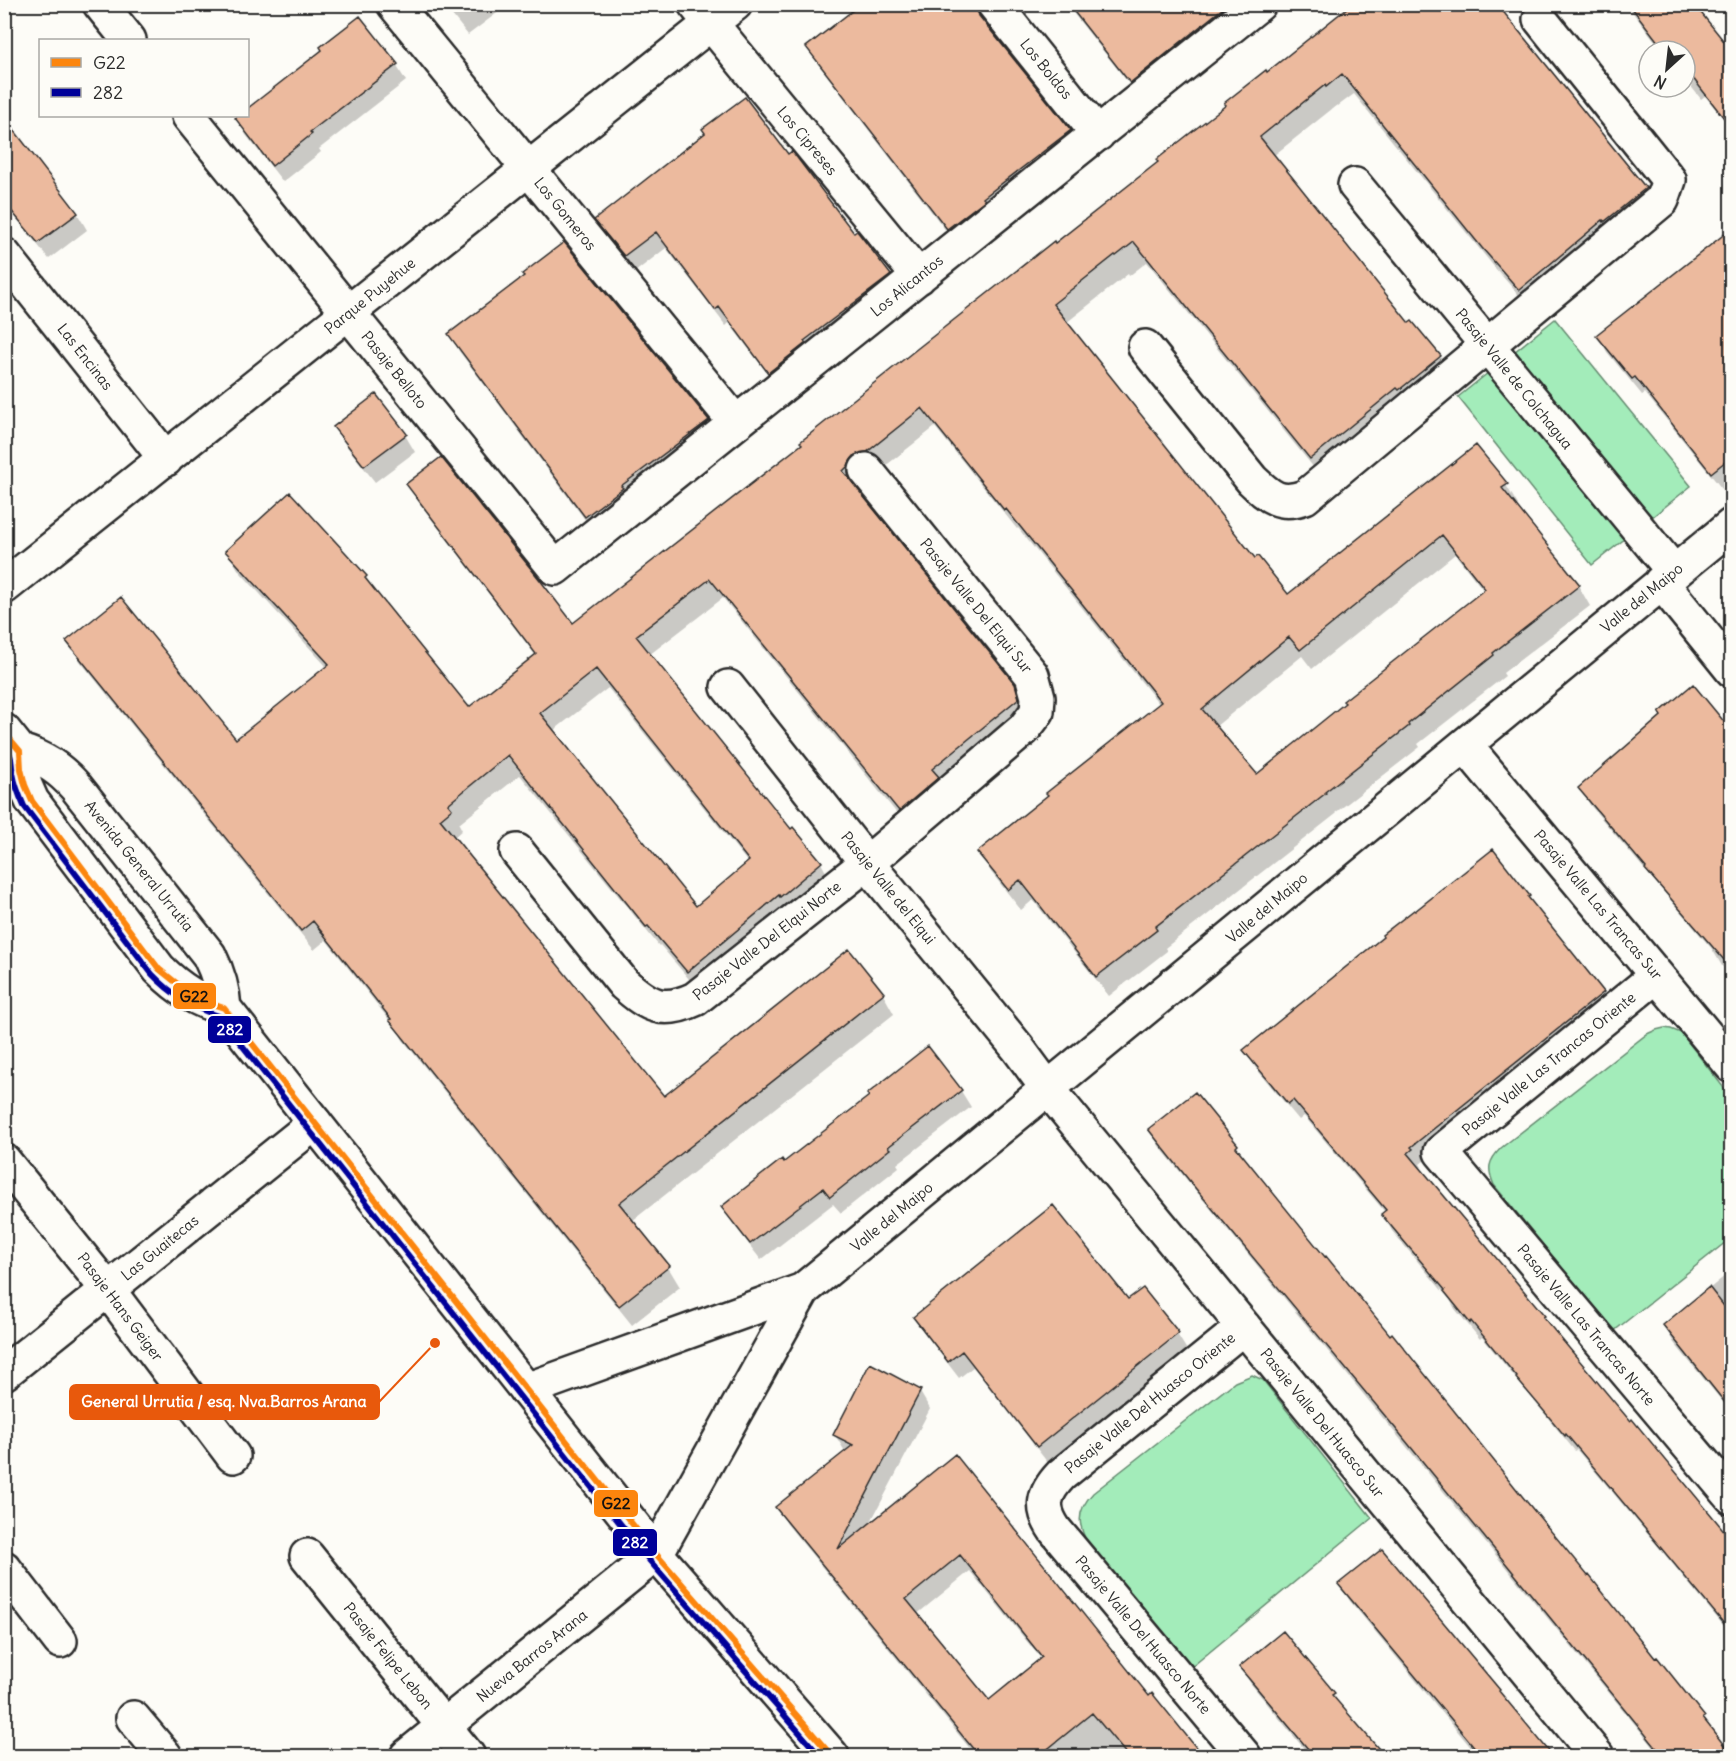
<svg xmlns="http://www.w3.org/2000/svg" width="1736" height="1761" font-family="Delius,sans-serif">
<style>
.green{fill:#a3ecba;stroke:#678c72;stroke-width:1.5}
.shadow{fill:#0003;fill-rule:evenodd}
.building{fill:#ecba9e;stroke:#2b2b2b;stroke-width:1.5;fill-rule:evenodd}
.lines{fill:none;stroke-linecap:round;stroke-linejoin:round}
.minor-casing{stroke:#2b2b2b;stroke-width:38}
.secondary-casing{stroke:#2b2b2b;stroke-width:38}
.minor{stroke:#fdfcf7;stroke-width:33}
.secondary{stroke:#fdfcf7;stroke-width:33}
.bus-1-casing{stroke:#fdfcf7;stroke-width:10}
.bus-2-casing{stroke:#fdfcf7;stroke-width:10}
.bus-1{stroke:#fc850d;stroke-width:6}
.bus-2{stroke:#009;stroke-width:6}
.labels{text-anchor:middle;stroke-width:4.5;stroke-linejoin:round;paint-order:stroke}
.street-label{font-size:15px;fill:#2b2b2b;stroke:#fdfcf7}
.leader{fill:none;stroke:#e8590c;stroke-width:2}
.callout-dot{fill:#e8590c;stroke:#fdfcf7;stroke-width:2}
.callout{fill:#e8590c;stroke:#e8590c;stroke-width:2}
.callout-label{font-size:16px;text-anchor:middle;font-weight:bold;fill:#fff}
.line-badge{stroke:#fdfcf7;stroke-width:2}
.badge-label{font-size:16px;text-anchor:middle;font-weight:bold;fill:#fff}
.pale-badge-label{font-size:16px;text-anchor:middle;font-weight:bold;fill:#111}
</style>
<rect width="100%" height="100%" fill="#fdfcf7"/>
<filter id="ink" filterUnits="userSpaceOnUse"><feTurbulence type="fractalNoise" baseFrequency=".0167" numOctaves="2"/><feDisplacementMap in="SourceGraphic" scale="12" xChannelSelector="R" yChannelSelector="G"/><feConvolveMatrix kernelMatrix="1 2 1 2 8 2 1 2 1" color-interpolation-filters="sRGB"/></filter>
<g filter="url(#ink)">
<!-- green -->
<path class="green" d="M1555 319 1691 486 1592 565 1458 397Z
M1664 1028 1671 1029 1681 1033 1731 1097V1238L1614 1331 1494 1185C1487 1169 1488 1161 1501 1148L1647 1034 1656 1030Z
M1252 1375 1263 1380 1372 1518 1189 1669 1090 1548C1078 1526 1075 1512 1093 1493L1235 1382Z"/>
<!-- shadow -->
<path class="shadow" d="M443 4H504L505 7 468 35Z
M974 4 986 26 1070 131 1080 148 957 245 818 64 808 47Z
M1066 4H1260L1141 99Z
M1626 4H1693L1732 53V129L1705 96 1701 99 1685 79V51H1663Z
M1350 8 1645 189 1657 209 1531 309 1495 268 1354 94 1338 106 1337 105 1273 156 1409 325 1440 357 1452 377 1323 479 1147 262 1129 276 1128 274 1066 323 1255 560 1288 596 1506 485 1518 505 1516 507 1578 585 1590 606 1503 673 1505 676 1418 744 1420 747 1335 813 1336 814 1165 948 1167 951 1109 996 1033 900 1021 910 991 872 979 852 1160 705 1018 528 1017 529 935 427 856 489 1014 685 1026 706 911 831 723 598 649 655 791 831 821 863 832 883 700 992 660 945 659 946 520 775 459 824 462 830 453 838 664 1098 849 951 883 994 894 1014 632 1221 668 1267 680 1287 632 1325 403 1040 398 1031 326 940 314 950 80 661 68 641 235 741 327 667 239 571 227 551 366 577 375 593 469 709 536 656 420 504 408 484 573 626 1159 163 1267 74ZM1455 554 1484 591 1257 776 1215 727 1302 656 1312 669ZM608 688 749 864 696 908 553 731Z
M324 50 396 65 406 81 319 149 321 152 283 182 246 135 237 118 240 116H248V110Z
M4 120 77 213 87 230 49 259 4 203Z
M788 156 854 236 889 276 899 293 779 389 729 323 726 326 666 248 635 272 606 237 596 220Z
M1732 231V482L1722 489 1645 393 1642 395 1607 352 1598 335Z
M450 334 708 421 718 437 595 533 459 351Z
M335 427 405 435 415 452 375 482 345 444Z
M1693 686 1732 734V977L1722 966 1712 949 1590 805 1580 788 1663 717Z
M1529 896 1537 910 1603 992 1612 1009 1420 1164 1422 1167 1419 1169 1544 1316 1551 1328 1630 1423 1680 1478 1732 1541V1636L1661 1550 1577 1450 1575 1451 1482 1337 1480 1339 1455 1309 1450 1300 1392 1231 1383 1214 1385 1212 1304 1116 1299 1120 1255 1067 1245 1050Z
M961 1091 971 1107 897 1164 899 1167 841 1213 833 1204 761 1260 733 1224 723 1207 784 1164Z
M1150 1130 1237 1146 1243 1158 1703 1718 1710 1729 1732 1756H1661L1159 1146Z
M1732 1270V1413L1674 1343 1664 1326Z
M1128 1301 1177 1334 1187 1350 1048 1463 973 1367 959 1378 925 1334 915 1317Z
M920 1392 930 1409 868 1527 955 1457 1149 1698 1152 1695 1202 1756H976L787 1524 777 1507 846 1453 835 1435ZM970 1571 1042 1660 989 1703 916 1615Z
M1381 1551 1552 1756H1478L1350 1601 1340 1585Z
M1241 1667 1333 1693 1342 1709 1382 1756H1310L1251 1684Z"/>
<!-- building -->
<path class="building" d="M861 4H976L979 16 1071 130 983 198 985 200 947 229 806 47Z
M1068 4H1228L1130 83Z
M1352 4H1497L1646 188 1604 222 1603 220 1519 290 1482 248 1342 74 1326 87 1325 85 1260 137 1409 323 1412 321 1441 356 1399 390 1397 388 1310 459 1134 242 1116 256 1115 255 1053 304 1255 558 1258 556 1288 594 1476 445 1508 484 1502 488 1580 585 1493 653 1494 655 1408 724 1409 726 1325 792 1326 793 1155 927 1157 930 1096 977 1020 880 1008 890 977 852 1048 795 1046 793 1161 702 1006 509 1004 510 922 408 867 452 855 455 849 463 848 466 843 471 1015 684 1019 698 932 769 939 777 899 811 710 579 636 636 791 829 793 827 822 862 780 897 779 895 687 972 648 926 646 927 508 755 448 804 452 809 440 819 664 1096 849 949 884 993 619 1203 670 1266 619 1306 389 1020 391 1019 313 921 301 931 66 641 121 597 236 739 329 664 225 551 290 492 367 576 365 578 469 707 536 654 406 484 441 457 540 580 573 623 802 444 800 442 913 352 1054 241 1055 243 1158 162 1156 160 1226 105 1224 103 1266 70 1267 72ZM1442 535 1485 589 1343 701 1345 703 1257 774 1202 709 1289 637 1300 650ZM596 669 749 861 696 906 540 713Z
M1629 4H1694L1731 50V127L1685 68V51H1665Z
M360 16 398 64 310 132 312 134 272 166 235 118 238 116H248V108L322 50 320 47Z
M745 97 788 154 792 151 854 233 857 231 891 275 804 341 806 343 768 373 719 307 715 310 656 232 624 256 594 220 705 133 702 129Z
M4 117 78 213 38 243 4 202Z
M1731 229V457L1711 473 1635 377 1632 379 1596 335Z
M564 242 709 420 621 486 623 488 585 517 448 334 524 276 522 274Z
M376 394 407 434 364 466 333 427Z
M1693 684 1731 730V968L1645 869 1646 868 1578 788 1661 716 1659 713Z
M1493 849 1530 896 1528 897 1604 992 1411 1147 1413 1149 1408 1153 1545 1316 1543 1317 1630 1421 1632 1419 1731 1539V1632L1566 1434 1565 1436 1516 1378 1517 1377 1471 1321 1470 1323 1444 1291 1445 1290 1381 1214 1386 1210 1293 1100 1288 1104 1243 1050 1383 937 1382 935 1414 910 1415 911Z
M928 1046 962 1090 888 1147 890 1149 830 1197 823 1188 750 1244 721 1207 782 1159 784 1162 869 1096 867 1094Z
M1195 1092 1238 1145 1236 1147 1325 1257 1326 1256 1390 1335 1392 1333 1522 1496 1588 1576 1589 1575 1655 1658 1657 1657 1705 1717 1703 1718 1731 1754V1756H1663L1396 1429 1196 1189 1148 1129Z
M1053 1205 1128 1299 1143 1288 1179 1333 1037 1447 962 1351 948 1362 913 1317Z
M1709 1287 1731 1315V1410L1663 1325Z
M870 1363 921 1390 838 1549 955 1454 1149 1696 1152 1693 1203 1756H1128L1092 1713 1039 1756H979L775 1507 853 1445 833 1435ZM960 1555 1042 1657 989 1700 906 1599Z
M1382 1549 1500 1690 1499 1691 1553 1756H1482L1338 1584Z
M1283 1631 1335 1693 1332 1695 1385 1756H1314L1239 1667Z"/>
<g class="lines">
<!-- minor casing -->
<g class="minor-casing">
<path id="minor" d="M100 4 129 40
M394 4 736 423
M695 4 919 277
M994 4 1098 134
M189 116 555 568 1259 4
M1355 185 1674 572
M4 255 166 459
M1145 347 1252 480C1270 497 1280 506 1305 497L1662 200 1669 180 1540 19
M1661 582 1732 670
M4 587 735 4
M728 687 867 863 1017 1047 1048 1089 1597 1756
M1465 745 1732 1066
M517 851 624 984C649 1006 663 1014 695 999L867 863 1024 729 1037 712 1038 697 1032 675 866 470
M1656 976 1441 1152 1732 1497
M4 1161 108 1290 233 1456
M4 1373 315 1123
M526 1390 803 1290 1732 525
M307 1556 468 1756
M4 1568 60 1641
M133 1718 165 1756
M407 1756 656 1554 803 1290
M1244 1756 1055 1530C1040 1508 1043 1494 1061 1475L1244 1327"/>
</g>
<!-- secondary casing -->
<g class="secondary-casing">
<path id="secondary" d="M4 731 20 751 21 769 25 785 32 801 159 969C179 989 198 1001 224 1008
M20 751C44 758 60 769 76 787L209 955C218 973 223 988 224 1008L656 1554 832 1756"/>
</g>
<!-- minor -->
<use href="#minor" class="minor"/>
<!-- secondary -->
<use href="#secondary" class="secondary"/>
<!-- bus-1 casing -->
<g class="bus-1-casing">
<path id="bus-1" d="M4 732 20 751 21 769 25 785 32 801 159 969 189 993 206 1002 224 1008 656 1554 832 1756"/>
</g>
<!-- bus-2 casing -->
<g class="bus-2-casing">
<path id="bus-2" d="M4 746C14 758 10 760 13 773 15 785 19 795 24 806L152 974C171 994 193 1008 219 1016L649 1560 820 1756"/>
</g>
<!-- bus-1 -->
<use href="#bus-1" class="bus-1"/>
<!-- bus-2 -->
<use href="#bus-2" class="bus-2"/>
</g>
</g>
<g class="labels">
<!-- street labels -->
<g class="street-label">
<text transform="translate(1046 69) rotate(51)" y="5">Los Boldos</text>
<text transform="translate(807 141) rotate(50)" y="5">Los Cipreses</text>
<text transform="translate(565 214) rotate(51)" y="5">Los Gomeros</text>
<text transform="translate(907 286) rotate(-39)" y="5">Los Alicantos</text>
<text transform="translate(370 296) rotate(-39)" y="5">Parque Puyehue</text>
<text transform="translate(85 357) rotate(52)" y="5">Las Encinas</text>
<text transform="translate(394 370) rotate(51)" y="5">Pasaje Belloto</text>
<text transform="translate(1514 379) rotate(51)" y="5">Pasaje Valle de Colchagua</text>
<text transform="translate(1642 598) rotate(-39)" y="5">Valle del Maipo</text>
<text transform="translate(976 606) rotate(51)" y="5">Pasaje Valle Del Elqui Sur</text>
<text transform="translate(139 866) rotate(51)" y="5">Avenida General Urrutia</text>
<text transform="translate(888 888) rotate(51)" y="5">Pasaje Valle del Elqui</text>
<text transform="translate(1598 905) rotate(50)" y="5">Pasaje Valle Las Trancas Sur</text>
<text transform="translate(1267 908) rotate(-40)" y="5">Valle del Maipo</text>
<text transform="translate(767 941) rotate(-38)" y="5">Pasaje Valle Del Elqui Norte</text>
<text transform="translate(1549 1064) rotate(-39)" y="5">Pasaje Valle Las Trancas Oriente</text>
<text transform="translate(892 1217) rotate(-39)" y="5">Valle del Maipo</text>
<text transform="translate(160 1248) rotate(-39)" y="5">Las Guaitecas</text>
<text transform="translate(120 1307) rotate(53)" y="5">Pasaje Hans Geiger</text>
<text transform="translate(1586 1325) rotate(50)" y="5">Pasaje Valle Las Trancas Norte</text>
<text transform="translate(1150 1403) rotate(-39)" y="5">Pasaje Valle Del Huasco Oriente</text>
<text transform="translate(1322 1423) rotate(51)" y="5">Pasaje Valle Del Huasco Sur</text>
<text transform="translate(1143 1635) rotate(50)" y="5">Pasaje Valle Del Huasco Norte</text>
<text transform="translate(388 1656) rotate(51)" y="5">Pasaje Felipe Lebon</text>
<text transform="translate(532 1656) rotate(-39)" y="5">Nueva Barros Arana</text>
</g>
</g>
<!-- callouts -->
<path class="leader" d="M435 1343L379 1402"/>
<circle class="callout-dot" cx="435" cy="1343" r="6"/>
<rect class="callout" x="70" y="1385" width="309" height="34" rx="6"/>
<g class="callout-label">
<text x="224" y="1407">General Urrutia / esq. Nva.Barros Arana</text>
</g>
<g class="line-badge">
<rect x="172" y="982" width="45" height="28" rx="6" fill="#fc850d"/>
<rect x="207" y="1015" width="45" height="29" rx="6" fill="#009"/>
<rect x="593" y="1489" width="46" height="29" rx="6" fill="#fc850d"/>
<rect x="612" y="1528" width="46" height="29" rx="6" fill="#009"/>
</g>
<g class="badge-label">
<text x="230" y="1035">282</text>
<text x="635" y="1548">282</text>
</g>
<g class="pale-badge-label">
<text x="194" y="1002">G22</text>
<text x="616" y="1509">G22</text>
</g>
<!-- margin -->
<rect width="1736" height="1761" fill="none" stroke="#fdfcf7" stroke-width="24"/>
<rect x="12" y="12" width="1712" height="1737" fill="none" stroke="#2b2b2b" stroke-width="2" filter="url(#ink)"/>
<!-- legend -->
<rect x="39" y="39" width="210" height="78" fill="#fdfcf7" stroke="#a9a8a5" stroke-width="1.5"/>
<rect x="51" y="58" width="30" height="9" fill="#fc850d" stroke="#a9a8a5" stroke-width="1.5"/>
<text x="93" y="69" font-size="18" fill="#2b2b2b">G22</text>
<rect x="51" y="88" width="30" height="9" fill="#000099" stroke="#a9a8a5" stroke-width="1.5"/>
<text x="93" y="99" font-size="18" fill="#2b2b2b">282</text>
<!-- north arrow -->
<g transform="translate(1667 69) rotate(207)"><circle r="28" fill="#fdfcf7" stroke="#a9a8a5" stroke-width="1.5"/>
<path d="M0-4.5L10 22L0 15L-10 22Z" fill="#2b2b2b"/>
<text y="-9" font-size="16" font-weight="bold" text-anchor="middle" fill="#2b2b2b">N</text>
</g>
</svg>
